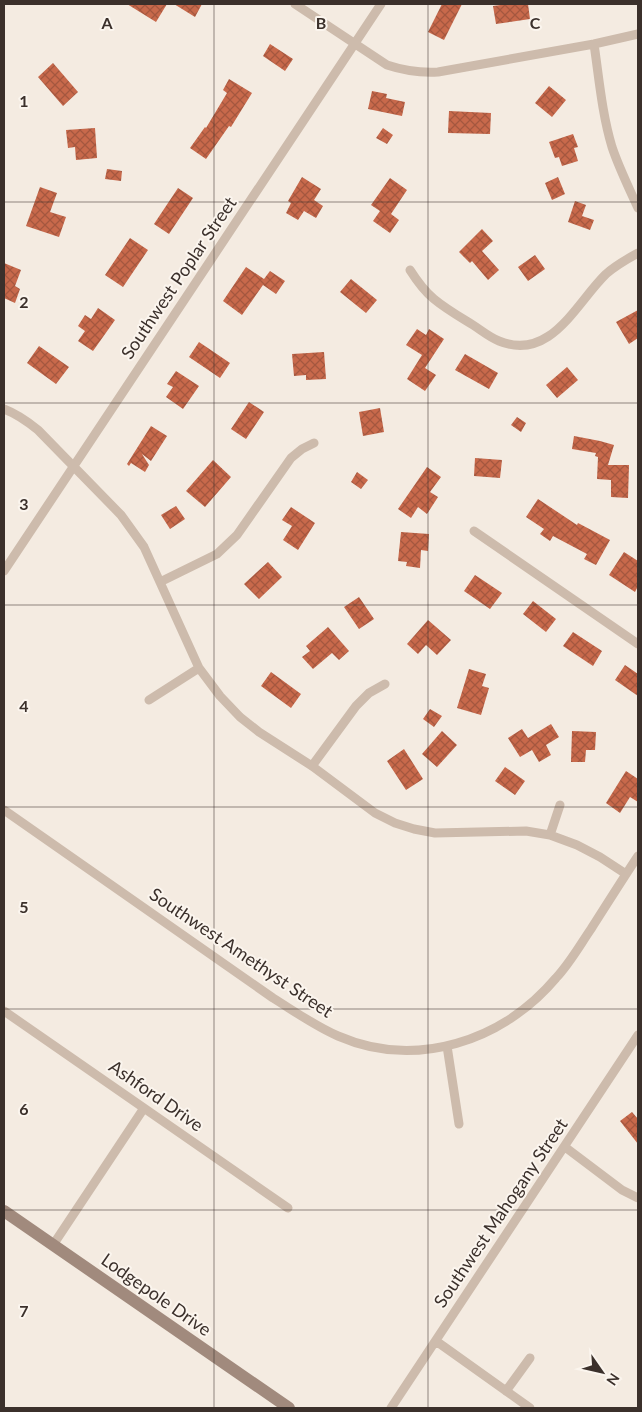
<svg xmlns="http://www.w3.org/2000/svg" width="642" height="1412" font-family="Lato,sans-serif">
<style>
.building{fill:url(#building-cross-hatch)}
.lines{fill:none;stroke-linecap:round;stroke-linejoin:round}
.street{stroke:#cdbbac;stroke-width:9}
.secondary{stroke:#a18a7d;stroke-width:12}
.grid{fill:none;stroke:#3b302b;stroke-width:1;stroke-opacity:0.55}
.labels{text-anchor:middle;stroke-width:4;stroke-linejoin:round;paint-order:stroke}
.street-label{font-size:18px;fill:#3b302b;stroke:#fbf5ee}
.grid-label{font-size:16px;text-anchor:middle;font-weight:bold;fill:#3b302b;stroke:#fbf5ee;stroke-width:4;stroke-linejoin:round;paint-order:stroke}
</style>
<defs>
<pattern id="building-cross-hatch" width="8" height="8" patternUnits="userSpaceOnUse" patternTransform="scale(1.25)"><rect width="8" height="8" fill="#c8694b"/><path d="M0 0l8 8M0 8l8-8" fill="none" stroke="#a4573f"/></pattern>
</defs>
<rect width="100%" height="100%" fill="#f4ebe1"/>
<!-- building -->
<path class="building" d="M127 4H167L156 22Z
M174 4H202L195 17Z
M442 4H462L444 40 428 32Z
M508 4H528L530 19 496 24 493 6Z
M270 44 293 59 285 71 263 56Z
M53 63 78 92 63 106 38 77Z
M229 79 252 93 231 127 229 126 206 159 190 148 205 127 206 128 227 93 223 90Z
M549 86 566 100 552 117 535 103Z
M372 91 387 94 386 98 405 102 402 116 368 109Z
M449 111 491 113 490 134 448 133Z
M95 128 97 158 76 160 75 147 68 148 66 130Z
M383 128 393 135 387 144 376 138Z
M573 134 578 147 574 148 578 161 562 166 559 157 555 158 549 142Z
M107 169 122 171 121 181 105 179Z
M302 177 321 189 314 200 323 206 316 218 304 211 298 220 286 213 291 203 288 201Z
M558 177 565 194 552 200 545 183Z
M390 178 407 190 391 214 399 220 390 233 373 221 380 211 371 205Z
M40 187 57 193 50 212 66 217 59 237 26 226Z
M178 188 193 198 169 234 154 224Z
M575 201 586 205 582 216 594 220 590 230 568 222Z
M482 229 493 241 482 251 499 270 488 280 472 261 470 263 459 252Z
M130 238 148 250 123 287 105 275Z
M535 255 545 269 528 281 518 267Z
M4 263 21 270 15 286 20 289 15 303 4 298Z
M246 267 264 279 270 271 285 281 276 294 263 285 242 315 223 301Z
M351 279 377 300 366 313 340 292Z
M98 308 115 320 93 351 78 341 85 331 78 326 85 315 91 319Z
M638 310V338L629 344 616 322Z
M417 329 426 335 429 329 444 339 425 368 436 375 425 391 407 379 422 355 406 345Z
M199 342 230 363 220 378 189 357Z
M39 346 69 367 56 384 27 363Z
M324 352 326 379 306 380V375L294 376 292 354Z
M465 354 498 373 489 389 455 370Z
M567 367 578 380 557 398 546 385Z
M176 371 199 386 183 409 166 397 173 387 167 384Z
M249 402 264 412 246 439 231 429Z
M380 408 384 432 363 436 359 412Z
M517 417 526 423 521 432 511 425Z
M151 426 167 436 151 461 142 454 149 465 145 472 131 463 129 466 127 464Z
M574 436 600 441 614 445 608 465H629L628 498 611 497V480L597 479 598 457 595 456 596 453 572 449Z
M475 458 502 460 500 478 474 476Z
M213 460 231 477 205 507 186 491Z
M427 467 441 477 430 492 438 497 427 514 418 507 411 518 398 509Z
M357 472 368 480 361 489 351 482Z
M538 499 577 525 578 523 610 540 596 565 584 559 587 554 553 536 550 541 540 534 544 529 526 517Z
M176 506 185 519 170 529 161 515Z
M291 507 315 523 298 550 283 540 292 526 282 520Z
M401 532 429 534 428 551 421 550 420 568 406 566 407 562 398 561Z
M624 552 638 561V586L635 592 609 575Z
M268 562 282 577 259 599 244 584Z
M475 575 502 593 490 609 464 591Z
M359 597 374 619 359 629 344 607Z
M533 601 556 619 546 632 523 614Z
M428 620 451 640 437 655 426 645 418 654 407 644Z
M328 627 349 651 339 660 332 653 313 669 302 657 310 651 306 646Z
M573 632 602 651 593 666 563 646Z
M625 665 638 674V696L615 680Z
M469 669 486 674 482 686 489 688 481 715 457 708Z
M271 672 301 694 291 708 261 686Z
M430 709 442 716 434 727 423 719Z
M551 724 559 737 546 745 551 755 539 762 532 750 520 757 508 738 522 729 528 738Z
M442 731 457 745 437 767 422 754Z
M572 731 596 732 595 750H586L585 762H571Z
M404 749 423 779 406 790 387 761Z
M505 767 525 781 515 795 495 781Z
M626 771 638 779V802L630 797 620 813 606 803Z
M632 1112 638 1119V1144L620 1121Z"/>
<g class="lines">
<!-- street -->
<path class="street" d="M295 4 387 65C405 71 419 73 438 72L594 44 638 34
M594 44C599 78 602 114 612 147 619 168 629 188 638 208
M410 270C417 281 424 291 434 299 446 309 460 317 473 325 481 330 489 337 499 341 551 362 576 303 606 274 616 265 627 259 638 253
M4 409C17 414 27 421 38 430L121 515 144 547 199 668 220 696 240 717 259 732 312 766 375 813 395 823 414 829 435 833 526 831 550 835 577 845 600 857 626 874
M474 531 638 644
M4 571 381 4
M160 582 217 554 237 535 291 458 302 449 314 443
M149 700 199 668
M312 766 356 706 369 693 385 684
M4 810 273 998C294 1011 315 1026 338 1036 416 1070 503 1041 556 978 570 963 580 945 591 929 607 904 622 880 638 856
M550 835 560 805
M4 1011 288 1208
M447 1046 459 1124
M565 1147 622 1190 638 1198
M53 1245 144 1108
M436 1341 530 1408
M506 1391 530 1358
M391 1408 638 1035"/>
<!-- secondary -->
<path class="secondary" d="M4 1211 289 1408"/>
</g>
<!-- grid -->
<path class="grid" d="M214 4V1408M428 4V1408M4 202H638M4 403H638M4 605H638M4 807H638M4 1009H638M4 1210H638"/>
<g class="labels">
<!-- street labels -->
<g class="street-label">
<text transform="translate(179 278) rotate(-56)" y="6">Southwest Poplar Street</text>
<text transform="translate(241 953) rotate(34)" y="6">Southwest Amethyst Street</text>
<text transform="translate(156 1096) rotate(35)" y="6">Ashford Drive</text>
<text transform="translate(501 1213) rotate(-56)" y="6">Southwest Mahogany Street</text>
<text transform="translate(156 1295) rotate(35)" y="6">Lodgepole Drive</text>
</g>
</g>
<g class="grid-label">
<text x="107" y="29">A</text>
<text x="321" y="29">B</text>
<text x="535" y="29">C</text>
<text x="24" y="107">1</text>
<text x="24" y="308">2</text>
<text x="24" y="510">3</text>
<text x="24" y="712">4</text>
<text x="24" y="913">5</text>
<text x="24" y="1115">6</text>
<text x="24" y="1317">7</text>
</g>
<!-- border -->
<rect width="642" height="1412" fill="none" stroke="#3b302b" stroke-width="10"/>
<!-- north arrow -->
<g transform="translate(602 1372) rotate(124)" stroke="#fbf5ee" stroke-width="4" paint-order="stroke">
<path d="M0-4L9 19L0 12L-9 19Z" fill="#3b302b"/>
<text y="-8" font-size="14" font-weight="bold" text-anchor="middle" fill="#3b302b">N</text>
</g>
</svg>
